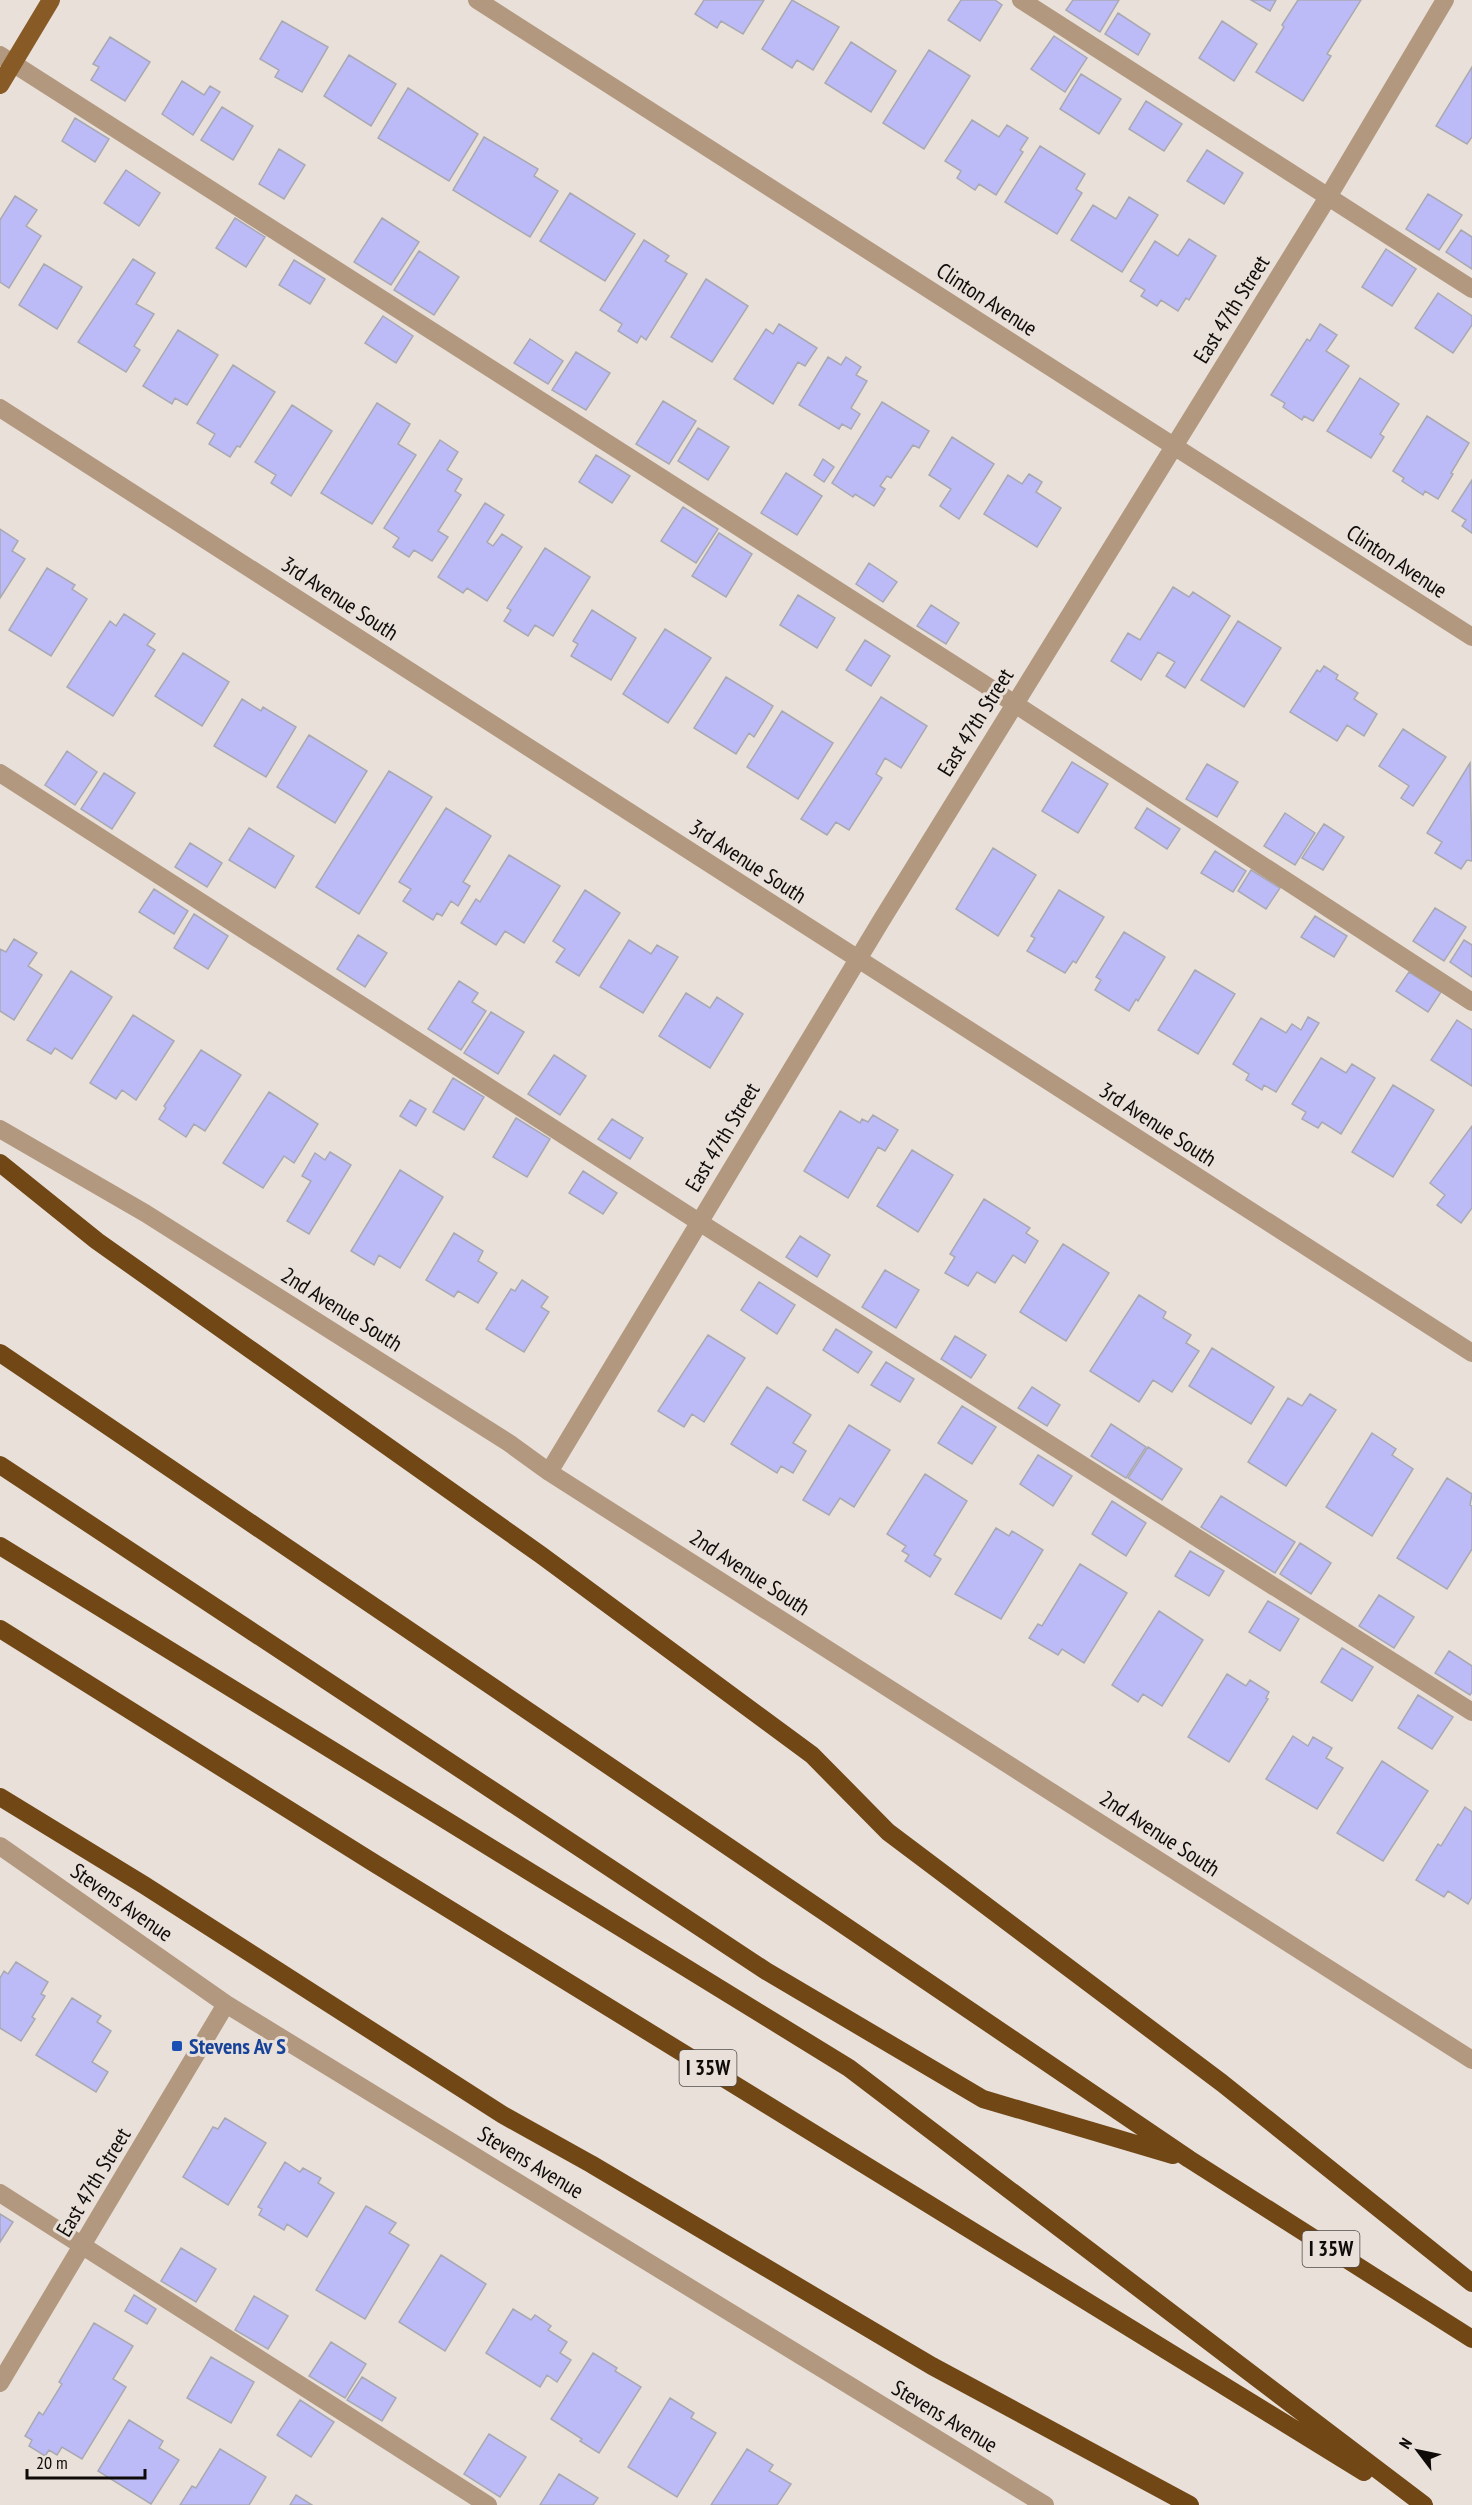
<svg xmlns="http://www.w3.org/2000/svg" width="1472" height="2505" font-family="'PT Sans Narrow',sans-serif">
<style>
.building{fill:#bdbbf7;stroke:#a9a9b2;stroke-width:1.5}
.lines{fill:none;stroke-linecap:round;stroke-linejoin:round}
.minor{stroke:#b2987f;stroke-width:18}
.major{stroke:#875a26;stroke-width:18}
.highway{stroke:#704715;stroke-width:18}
.transit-dot{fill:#1a4fb4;stroke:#e9e0da;stroke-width:2}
.labels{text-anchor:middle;stroke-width:6;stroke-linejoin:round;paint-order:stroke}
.shield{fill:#e9e0da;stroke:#504b48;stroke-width:1.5}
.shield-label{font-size:21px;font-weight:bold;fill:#0e0b09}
.street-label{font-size:22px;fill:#0e0b09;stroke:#e9e0da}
.transit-label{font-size:22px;font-weight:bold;fill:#164399;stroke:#e9e0da;text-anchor:start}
</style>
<rect width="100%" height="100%" fill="#e9e0da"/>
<!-- building -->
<path class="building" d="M704 0H764L743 34 721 21 717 28 695 14Z
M792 0 839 27 813 70 797 60 792 68 762 49Z
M961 0H995L1002 5 980 41 948 20Z
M1073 0H1119L1100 32 1066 10Z
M1251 0H1276L1270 11Z
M1298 0H1361L1327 54 1331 56 1303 101 1256 72 1284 27 1282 25Z
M1118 13 1150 34 1138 55 1105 34Z
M282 21 328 47 302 92 275 77 279 70 260 59Z
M1222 21 1257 44 1234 81 1199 58Z
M1054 36 1087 58 1065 92 1031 69Z
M110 37 150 62 125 101 91 80 99 67 93 64Z
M851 42 896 71 871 112 825 83Z
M929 50 970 76 924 149 883 123Z
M349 55 396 84 371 126 324 96Z
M1472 67V137L1467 144 1436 126Z
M1081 74 1121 99 1099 134 1060 109Z
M182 81 204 95 210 86 220 92 193 135 162 114Z
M408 88 478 134 449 181 378 138Z
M1146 101 1182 124 1164 151 1129 129Z
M222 107 253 126 233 160 201 140Z
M75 118 109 139 95 162 62 141Z
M972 120 999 137 1007 125 1028 138 1020 150 1023 152 996 195 979 184 975 190 957 178 961 171 945 161Z
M484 137 538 169 534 176 558 191 530 237 453 190Z
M1040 146 1085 174 1076 189 1082 193 1057 234 1005 202Z
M279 149 305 165 284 199 259 184Z
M1207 150 1243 173 1224 204 1187 181Z
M126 170 160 193 139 226 104 203Z
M570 193 635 234 605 281 540 241Z
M1428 194 1462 215 1439 250 1406 229Z
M15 196 37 210 26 226 41 236 9 288 0 282V220Z
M1129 197 1158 215 1122 272 1071 240 1093 205 1116 219Z
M235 218 265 237 246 267 216 248Z
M382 218 419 242 391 285 354 262Z
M1461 230 1472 237V269L1446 252Z
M1189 239 1216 256 1189 300 1186 298 1178 311 1161 300 1157 306 1141 296 1145 290 1130 281 1155 241 1178 256Z
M644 240 669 256 665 261 687 274 646 340 641 336 637 343 618 331 622 324 600 310Z
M1386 249 1416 269 1392 306 1362 287Z
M419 251 459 277 434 315 394 290Z
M133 259 155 273 136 304 154 314 134 346 140 350 126 372 78 342Z
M294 260 325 279 310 304 279 285Z
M44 264 82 287 57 329 19 305Z
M706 279 748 306 712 362 671 337Z
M1438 293 1472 316V325L1453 353 1415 328Z
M383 316 413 336 396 363 365 343Z
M779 324 817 348 805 366 798 362 773 404 734 379 766 329 773 334Z
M1320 324 1337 335 1326 351 1349 366 1313 421 1304 416 1302 420 1283 407 1285 403 1271 395 1307 339 1310 341Z
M178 330 218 355 187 405 175 398 172 404 143 386Z
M530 339 563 361 548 384 514 363Z
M576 352 610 373 586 410 552 390Z
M828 357 841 365 846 357 861 367 856 375 867 381 851 408 860 414 851 429 842 424 839 429 799 405Z
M233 365 275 392 240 447 237 446 230 457 209 444 215 434 197 423Z
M1360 378 1399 404 1380 434 1384 437 1371 458 1327 431Z
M663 401 696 421 669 464 636 444Z
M882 402 929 431 919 448 913 445 891 478 887 476 880 486 885 489 874 506 855 494 853 497 832 483Z
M377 403 410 424 398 444 416 455 372 524 321 493Z
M292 405 332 431 291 496 271 483 276 475 255 462Z
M1427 416 1469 443 1451 473 1453 474 1438 499 1425 491 1423 495 1402 481 1404 478 1393 471Z
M698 428 729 447 708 480 678 461Z
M952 437 994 464 959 519 940 506 951 489 929 475Z
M440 440 458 452 447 470 462 479 455 491 461 495 438 531 448 537 432 561 414 550 409 557 393 547 399 538 384 528Z
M596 455 630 476 612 503 579 482Z
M823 459 834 467 824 482 814 475Z
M786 473 822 496 797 535 761 513Z
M1029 474 1042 482 1036 492 1061 508 1037 547 984 514 1008 475 1022 484Z
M1472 480V533L1462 526 1466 520 1452 511Z
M485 503 504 515 487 542 493 546 502 534 522 547 487 601 467 588 463 593 438 577Z
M683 507 718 529 696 563 661 541Z
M0 529 18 541 12 551 25 559 0 598Z
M719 533 752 554 726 597 692 576Z
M545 548 590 577 553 636 535 625 528 636 504 621 511 610 507 608Z
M869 563 897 582 883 602 856 584Z
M47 568 75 585 72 589 87 599 51 656 9 630Z
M1173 587 1189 597 1193 592 1230 616 1185 688 1166 676 1175 662 1158 652 1141 680 1111 661 1128 633 1140 640Z
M798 595 835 618 817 648 780 625Z
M931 605 959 623 946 644 917 626Z
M592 610 636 638 611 680 571 656 578 644 573 641Z
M124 614 155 634 147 645 155 650 113 716 67 687 110 621 116 626Z
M1238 621 1281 648 1244 707 1201 680Z
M665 629 711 658 668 723 623 694Z
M865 640 890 656 871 686 846 670Z
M183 653 229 682 202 726 155 696Z
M1324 666 1338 675 1336 679 1358 693 1354 699 1377 714 1364 736 1347 725 1337 741 1290 712 1317 670 1320 672Z
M726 677 773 706 754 737 749 733 736 754 694 728Z
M881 697 927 726 901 768 885 758 876 774 882 778 849 830 836 822 827 835 801 819Z
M242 699 261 711 263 707 296 727 266 777 214 746Z
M782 711 833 743 798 799 747 767Z
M1403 729 1446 757 1413 806 1401 798 1409 786 1379 766Z
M309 735 367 771 335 823 277 787Z
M67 751 97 772 75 805 45 785Z
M1072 762 1108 784 1078 833 1042 811Z
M1470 763 1472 861 1467 860 1461 869 1435 853 1442 842 1427 833Z
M1207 764 1238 782 1217 817 1186 799Z
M389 771 432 797 359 914 316 887Z
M104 773 135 793 112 829 81 809Z
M446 808 491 836 463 882 470 886 458 906 451 901 442 916 437 913 433 920 403 901 411 889 399 882Z
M1147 808 1180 829 1167 849 1135 828Z
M1285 813 1315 833 1295 865 1264 846Z
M1324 824 1344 837 1323 870 1302 858Z
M249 828 294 856 275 888 229 860Z
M190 843 222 863 207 887 175 867Z
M993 848 1036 875 998 936 956 909Z
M1215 851 1246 871 1233 892 1201 873Z
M509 855 560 886 524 943 505 931 496 945 461 923 476 899 480 902Z
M1251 870 1280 888 1266 909 1238 891Z
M154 889 188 911 174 934 139 912Z
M585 890 620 913 579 976 556 962 565 949 553 941Z
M1059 890 1104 917 1076 963 1073 961 1065 973 1027 951 1035 938 1031 936Z
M1435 908 1466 927 1444 961 1413 941Z
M194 914 228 936 208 969 174 948Z
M1315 916 1347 936 1334 957 1301 937Z
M1124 932 1165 957 1138 1001 1136 999 1129 1011 1095 990 1101 980 1096 977Z
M358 935 387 953 365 987 337 969Z
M14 939 37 953 28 966 42 975 14 1020 0 1011V949L6 952Z
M629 940 651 954 657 945 678 957 643 1013 600 987Z
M1464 940 1472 945V977L1450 962Z
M1195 970 1235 994 1198 1054 1158 1030Z
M71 971 112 997 72 1059 55 1048 51 1054 27 1040Z
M1409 972 1441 992 1428 1012 1396 991Z
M459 981 478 993 472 1002 486 1011 461 1050 428 1029Z
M686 993 710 1008 717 997 743 1014 710 1068 659 1036Z
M491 1012 524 1032 498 1074 464 1053Z
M133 1015 174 1041 136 1100 122 1090 116 1099 90 1083Z
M1308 1017 1319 1023 1276 1092 1264 1085 1262 1090 1246 1080 1249 1074 1233 1064 1261 1018 1286 1033 1292 1024 1301 1030Z
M1457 1020 1472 1030V1086L1431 1060Z
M201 1050 241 1075 205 1131 194 1124 186 1137 159 1119 166 1108 164 1106Z
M554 1055 586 1076 560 1115 528 1094Z
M1321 1058 1346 1073 1352 1064 1375 1078 1341 1134 1322 1122 1318 1128 1302 1119 1306 1112 1292 1104Z
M453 1078 484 1097 464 1130 433 1112Z
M1393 1085 1434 1110 1393 1177 1352 1152Z
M269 1092 318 1124 294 1163 284 1156 263 1188 223 1163Z
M410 1100 426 1109 416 1126 400 1116Z
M840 1111 860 1123 862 1119 868 1122 873 1115 898 1130 885 1151 878 1147 848 1198 804 1171Z
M516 1118 550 1139 527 1177 493 1157Z
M612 1119 643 1138 630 1159 598 1139Z
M1472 1126V1208L1461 1223 1437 1205 1445 1195 1430 1183Z
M912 1150 953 1175 918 1232 877 1206Z
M330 1152 351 1165 309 1234 287 1221 311 1181 302 1176 315 1153 325 1160Z
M400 1170 443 1197 400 1268 379 1255 374 1265 351 1251Z
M583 1171 617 1193 603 1214 569 1193Z
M984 1199 1030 1228 1026 1233 1038 1241 1025 1263 1013 1255 995 1283 977 1272 968 1286 945 1273 955 1257 950 1254Z
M454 1233 483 1251 478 1261 497 1273 478 1303 458 1291 454 1297 426 1280Z
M800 1236 830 1255 817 1277 786 1257Z
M1063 1244 1109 1273 1066 1341 1020 1312Z
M885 1270 919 1290 896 1328 862 1307Z
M522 1280 548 1297 541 1307 549 1312 524 1352 486 1329 511 1289 515 1291Z
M759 1282 795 1305 777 1334 741 1310Z
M1139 1295 1166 1312 1163 1318 1191 1335 1186 1343 1199 1351 1172 1392 1153 1380 1139 1402 1090 1371Z
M836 1329 872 1352 858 1373 823 1350Z
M708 1335 745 1358 704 1422 692 1414 684 1427 658 1411Z
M955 1336 986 1355 971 1378 941 1359Z
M1212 1348 1274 1387 1251 1424 1189 1386Z
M886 1362 914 1379 900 1402 871 1385Z
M767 1387 811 1415 793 1443 806 1451 793 1473 781 1466 777 1473 731 1444Z
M1032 1387 1060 1405 1047 1426 1018 1408Z
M1310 1394 1336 1410 1286 1486 1248 1462 1288 1398 1302 1406Z
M962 1406 996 1427 972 1464 938 1443Z
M1111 1424 1146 1447 1126 1478 1091 1456Z
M849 1425 890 1450 854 1507 840 1498 829 1515 803 1500Z
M1372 1433 1396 1449 1392 1455 1413 1469 1372 1536 1326 1507Z
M1148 1447 1182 1469 1162 1500 1128 1478Z
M1038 1455 1072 1476 1053 1506 1020 1484Z
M925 1474 967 1501 934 1555 941 1559 930 1577 905 1561 909 1555 902 1551 906 1546 887 1534Z
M1447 1478 1472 1494 1470 1505 1472 1506V1549L1447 1589 1397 1558Z
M1221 1496 1295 1542 1275 1573 1201 1527Z
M1112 1501 1146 1523 1126 1556 1092 1534Z
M996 1528 1009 1536 1012 1531 1043 1550 1001 1619 955 1594Z
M1300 1543 1331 1563 1311 1594 1280 1574Z
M1190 1551 1224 1571 1209 1596 1175 1576Z
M1080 1564 1127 1593 1084 1663 1062 1649 1058 1655 1029 1638 1038 1624 1042 1626Z
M1379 1595 1414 1617 1394 1648 1359 1626Z
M1268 1601 1299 1619 1280 1651 1249 1632Z
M1159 1611 1203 1640 1162 1706 1143 1694 1138 1702 1112 1685Z
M1342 1648 1373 1667 1352 1701 1321 1682Z
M1449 1651 1472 1666V1692L1470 1695 1435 1673Z
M1227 1674 1246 1686 1250 1680 1269 1692 1266 1698 1268 1699 1229 1762 1188 1737Z
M1418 1695 1453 1717 1432 1749 1398 1728Z
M1293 1736 1308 1746 1313 1737 1332 1748 1326 1758 1343 1768 1317 1809 1266 1779Z
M1382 1761 1428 1791 1383 1861 1337 1833Z
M1465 1807 1472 1812V1897L1468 1904 1448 1891 1444 1897 1416 1880 1438 1844 1441 1846Z
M16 1962 48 1982 41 1994 45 1996 32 2017 35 2019 21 2041 0 2028V1978L4 1971 8 1974Z
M72 1998 101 2016 97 2022 111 2031 92 2062 108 2072 96 2092 36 2055Z
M225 2118 266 2143 228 2205 183 2177 213 2127 218 2129Z
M285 2162 300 2172 303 2168 321 2178 318 2183 334 2193 307 2237 287 2224 284 2230 259 2215 262 2209 258 2207Z
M366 2206 396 2223 389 2233 409 2245 365 2319 316 2290Z
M0 2214 13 2222 0 2242Z
M181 2248 216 2269 196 2302 161 2281Z
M441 2255 486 2284 445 2351 399 2322Z
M134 2295 156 2309 147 2324 125 2311Z
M254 2296 288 2316 268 2349 235 2330Z
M513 2309 531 2320 535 2315 551 2326 548 2330 567 2342 560 2353 571 2360 557 2382 547 2375 540 2387 486 2353Z
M94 2323 133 2346 113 2379 126 2387 82 2459 62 2447 57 2455 49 2450 45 2456 29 2446 32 2440 25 2436 39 2412 43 2415 62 2384 59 2382Z
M331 2342 366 2364 345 2398 309 2376Z
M593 2353 617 2368 615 2371 641 2387 599 2453 580 2441 582 2439 551 2419Z
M211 2357 254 2382 231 2423 187 2398Z
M362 2377 396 2398 382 2421 347 2400Z
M670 2398 694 2413 691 2418 716 2433 677 2497 628 2467Z
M300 2400 334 2422 311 2457 277 2435Z
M129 2420 163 2441 159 2448 179 2460 151 2504 98 2471Z
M489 2434 526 2457 500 2497 464 2474Z
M220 2449 266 2477 249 2505H180L192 2486 196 2488Z
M747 2449 773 2465 769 2471 791 2484 777 2505H711Z
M559 2474 598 2498 593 2505H540Z
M296 2495 312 2505H290Z"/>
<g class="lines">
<!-- minor -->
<path class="minor" d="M477 0 1472 637
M1021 0 1472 289
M0 55 978 680 1472 1002
M0 408 1472 1353
M0 773 699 1222 1472 1712
M0 1129 145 1213 509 1443 549 1472 1472 2060
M549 1472 881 921 1328 197 1445 0
M0 1846 226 2004 1045 2505
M0 2193 488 2505
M0 2383 226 2004"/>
<!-- major -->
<path class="major" d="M0 85 51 0"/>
<!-- highway -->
<path class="highway" d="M0 1163 97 1241 541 1555 812 1755 888 1832 1222 2083 1472 2283
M0 1353 1189 2159 1472 2339
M0 1465 766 1971 983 2099 1173 2155
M0 1546 849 2068 1424 2505
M0 1629 374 1863 1364 2472
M0 1797 144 1885 503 2115 591 2164 932 2366 1190 2505"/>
</g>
<!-- markers -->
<rect class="transit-dot" x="171" y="2040" width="12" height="12" rx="3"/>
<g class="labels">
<!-- shield labels -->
<g class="shield">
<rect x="679.5" y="2050" width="57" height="36" rx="4.5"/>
<rect x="1302.5" y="2231" width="57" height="36" rx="4.5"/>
</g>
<g class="shield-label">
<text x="708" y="2075">I 35W</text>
<text x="1331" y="2256">I 35W</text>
</g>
<!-- street labels -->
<g class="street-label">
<text transform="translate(987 299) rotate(33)" y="8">Clinton Avenue</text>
<text transform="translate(1231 309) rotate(-58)" y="8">East 47th Street</text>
<text transform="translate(1397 561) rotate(33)" y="8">Clinton Avenue</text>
<text transform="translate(340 598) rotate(33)" y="8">3rd Avenue South</text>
<text transform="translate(975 722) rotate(-58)" y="8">East 47th Street</text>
<text transform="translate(748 861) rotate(33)" y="8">3rd Avenue South</text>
<text transform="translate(1158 1124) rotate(33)" y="8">3rd Avenue South</text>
<text transform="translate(722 1137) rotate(-59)" y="8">East 47th Street</text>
<text transform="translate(342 1309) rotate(32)" y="8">2nd Avenue South</text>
<text transform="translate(750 1572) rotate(33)" y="8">2nd Avenue South</text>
<text transform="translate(1160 1833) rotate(33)" y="8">2nd Avenue South</text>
<text transform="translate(122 1902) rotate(35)" y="8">Stevens Avenue</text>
<text transform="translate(531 2162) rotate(31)" y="8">Stevens Avenue</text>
<text transform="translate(93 2182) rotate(-59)" y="8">East 47th Street</text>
<text transform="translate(945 2416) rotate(31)" y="8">Stevens Avenue</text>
</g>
<!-- transit labels -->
<g class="transit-label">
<text x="189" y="2054">Stevens Av S</text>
</g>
</g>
<!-- north arrow -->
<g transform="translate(1418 2451) rotate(302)" stroke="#e9e0da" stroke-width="4.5" paint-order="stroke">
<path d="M0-4.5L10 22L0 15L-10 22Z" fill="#0e0b09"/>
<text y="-9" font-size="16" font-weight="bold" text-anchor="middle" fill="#0e0b09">N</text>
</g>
<!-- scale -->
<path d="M27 2469v9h118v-9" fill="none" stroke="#0e0b09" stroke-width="3"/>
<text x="36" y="2469" font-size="18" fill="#0e0b09" stroke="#e9e0da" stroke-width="4.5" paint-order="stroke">20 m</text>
</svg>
